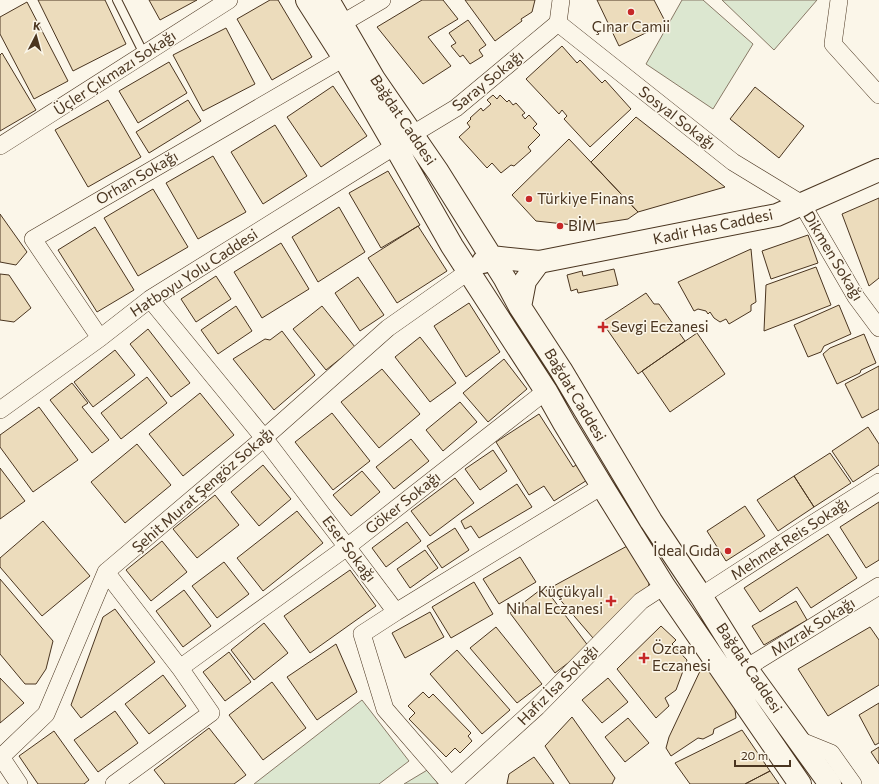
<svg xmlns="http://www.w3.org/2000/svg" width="879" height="784" font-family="Commissioner,sans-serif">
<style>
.green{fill:#dce7d0;stroke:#887966}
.building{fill:#ecdcbc;stroke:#4a3520}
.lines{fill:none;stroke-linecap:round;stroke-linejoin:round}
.lane-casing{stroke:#4a3520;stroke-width:10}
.street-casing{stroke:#4a3520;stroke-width:18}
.secondary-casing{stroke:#4a3520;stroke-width:24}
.primary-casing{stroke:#4a3520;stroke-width:24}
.lane{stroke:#fbf6e9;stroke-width:8}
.street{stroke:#fbf6e9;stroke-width:17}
.secondary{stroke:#fbf6e9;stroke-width:22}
.primary{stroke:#fbf6e9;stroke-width:22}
.poi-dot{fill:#c62828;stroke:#fbf6e9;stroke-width:1.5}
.labels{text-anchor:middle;stroke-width:3;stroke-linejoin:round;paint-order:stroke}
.poi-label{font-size:15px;fill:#4a3520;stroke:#fbf6e9;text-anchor:start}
.street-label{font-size:15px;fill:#4a3520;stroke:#fbf6e9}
</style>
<rect width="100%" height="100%" fill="#fbf6e9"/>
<!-- green -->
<path class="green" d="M682 0H703L753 44 713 109 646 64Z
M722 0H817L774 50Z
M362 700 409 761 379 784H254Z
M429 769 438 784H404Z"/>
<!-- building -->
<path class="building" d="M38 0H105L126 44 73 71Z
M149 0H197L160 20Z
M270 0H278L312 57 272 80 237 19Z
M422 0H443L458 19 428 37 451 66 423 84 377 27Z
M465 0H535L532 12 521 19 522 21 495 41Z
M597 0H654L666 23 619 46Z
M27 2 68 81 34 99 0 34V17Z
M468 20 486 45 479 50 483 56 470 64 463 55 460 57 451 46 456 43 449 33Z
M226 28 255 84 203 111 173 55Z
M562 46 577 63 580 60 602 83 605 80 631 109 590 147 564 119 567 116 562 110 559 114 526 79Z
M2 53 36 110 0 131V55Z
M169 62 187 93 138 123 119 91Z
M333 86 367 136 321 167 287 117Z
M755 87 804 126 779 158 730 119Z
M493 95 497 99 500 95 507 102 509 100 513 105 516 103 525 113 522 115 525 119 529 115 537 124 533 128 540 135 528 147 531 151 514 166 511 165 501 173 492 163 487 168 459 137 470 127 467 123 471 119 470 118 481 108 483 111 491 104 487 100Z
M108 100 141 157 88 187 55 130Z
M188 100 201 121 149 153 136 132Z
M636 117 725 187 638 212 591 162Z
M275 125 307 176 263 204 231 152Z
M569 139 638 212 628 219 583 226 536 221 512 195Z
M213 156 246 212 198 239 166 183Z
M388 171 420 225 381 248 349 193Z
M153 189 188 247 138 276 104 218Z
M879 198V278L869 286 842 214Z
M339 207 365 252 318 282 292 237Z
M0 214 27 252 16 265 0 262Z
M418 226 447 271 397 303 368 258Z
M95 227 134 290 97 312 58 250Z
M808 235 818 263 771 279 762 251Z
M281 243 309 289 262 318 234 272Z
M751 249 756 302 751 305V311L729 324 726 319 720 322 714 318 710 312 708 314 706 311 698 309 694 311 678 282Z
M816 267 831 305 764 331 766 285Z
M614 269 618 285 578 293 577 289 571 291 567 275 582 271 583 276Z
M0 274 9 275 31 308 14 322 0 320Z
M216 276 231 299 196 322 181 299Z
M358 277 384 315 360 331 335 293Z
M646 293 654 304H659L685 341 638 374 602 322Z
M469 303 500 352 466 377 434 326Z
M839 305 851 334 824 346 821 352 808 357 794 325Z
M236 306 252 331 218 354 201 330Z
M322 306 355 347 326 370 293 329Z
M148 329 190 383 171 397 130 344Z
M282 331 315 375 274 410 233 359 265 339 270 340Z
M697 333 725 374 670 412 642 371Z
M864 334 876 363 861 370 860 373 837 384 823 354 830 348Z
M420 337 456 383 430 402 395 357Z
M115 350 135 375 93 407 74 382Z
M504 359 527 389 488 422 463 393Z
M879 366V409L862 418 845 384Z
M382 369 420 414 379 448 341 402Z
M147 377 167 403 121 439 101 413Z
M72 383 88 403 82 407 109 440 92 453 50 400Z
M200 393 234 435 183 476 149 434Z
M460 402 477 422 443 451 426 430Z
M39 407 78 460 33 492 0 447V435Z
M332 413 370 461 333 490 295 442Z
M539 414 573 467 582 461 592 477 554 501 544 486 529 495 496 442Z
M868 427 879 444V465L853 482 832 451Z
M411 439 429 461 394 489 376 467Z
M137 444 171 485 125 523 91 482Z
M493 450 507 471 480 490 465 469Z
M830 453 851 483 814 507 794 476Z
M263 465 291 499 259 526 231 492Z
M0 468 25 501 0 519Z
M362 471 380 492 351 516 333 495Z
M794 476 814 507 778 531 757 500Z
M455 478 474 503 430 536 411 511Z
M517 484 532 507 479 538 471 526 465 529 461 521Z
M215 495 239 525 197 558 173 529Z
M879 502V560L866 568 840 527Z
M745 506 765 536 726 561 707 531Z
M297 511 323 543 263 591 237 558Z
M43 521 90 576 42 616 0 567V558Z
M407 522 421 541 386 567 372 548Z
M455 528 469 550 442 568 427 546Z
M828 534 857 578 811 608 797 587 760 612 744 588Z
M162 541 187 572 151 601 126 570Z
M629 545 651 576 648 588 593 638 550 588Z
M425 550 438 568 410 588 397 569Z
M520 557 536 582 499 604 483 579Z
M224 562 249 594 217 618 192 586Z
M350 570 376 606 310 653 284 616Z
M0 579 53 641 46 669 36 684H25L0 654Z
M474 582 493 614 451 638 432 607Z
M544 587 589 647 555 673 510 613Z
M184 590 211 626 183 647 156 611Z
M796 601 807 620 764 645 752 626Z
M115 609 155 662 81 718 71 705 103 617Z
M430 612 444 637 405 658 392 633Z
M264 623 288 653 254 680 231 650Z
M661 626 676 640 672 644 687 660 676 690 665 698 669 706 656 718 617 669Z
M496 627 542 684 517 703 470 648Z
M870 627 879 640V685L828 716 798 669Z
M336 644 357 692 317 720 287 677Z
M457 650 510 710 482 734 430 674Z
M229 652 251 682 225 701 203 672Z
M710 667 734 701 736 718 714 729 713 734 703 739 698 738 671 756 666 748 669 737 701 669Z
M163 675 186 706 149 734 125 704Z
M0 678 24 703 0 723Z
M608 678 628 702 602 723 582 700Z
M272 682 306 728 263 760 229 715Z
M423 692 429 698 433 694 471 733 468 736 472 741 460 753 455 748 446 757 409 719 415 713 408 706Z
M879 703V743L875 745 859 715Z
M115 711 138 743 98 772 74 740Z
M572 717 615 778 612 784H570L545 746Z
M628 718 649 743 625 762 605 737Z
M209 728 246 775 234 784H165L154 770Z
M742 730 770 771 745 784H690L675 763Z
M54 731 89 780 84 784H38L19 756Z
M879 747V764L871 752Z
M534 757 554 784H507L509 774Z
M770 771 779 784H745Z"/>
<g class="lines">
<!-- lane casing -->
<g class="lane-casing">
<path id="lane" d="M117 0 144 54"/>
</g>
<!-- street casing -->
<g class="street-casing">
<path id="street" d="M839 0 833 44 879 95
M558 23 733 162 802 204 856 297 879 328
M341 24 382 0
M0 146 229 0
M150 299 264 438 347 547 396 612 602 486
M100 338 33 239 344 58
M0 410 100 338 150 299 395 146 413 134 456 108 558 23 561 0
M106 572 180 668 211 713 114 784
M701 596 809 526 879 482
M396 612 362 634 385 709 450 784
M180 668 347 547 546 391
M746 668 879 586
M799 740 831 753 853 784
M1 757 19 784
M0 758 46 714 106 572 264 438 388 328 469 271
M452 784 537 707 641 601 664 586"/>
</g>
<!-- secondary casing -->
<g class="secondary-casing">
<path id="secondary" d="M539 262 777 215 879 170"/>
</g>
<!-- primary casing -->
<g class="primary-casing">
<path id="primary" d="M307 0 344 58 395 146 452 246 546 391 564 423 602 486 664 586 800 784
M328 0 374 79 438 172 505 279 520 307 561 370 651 521 701 596 746 668 830 784
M483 262 491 257 539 262 525 281 520 307"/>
</g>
<!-- lane -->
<use href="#lane" class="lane"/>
<!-- street -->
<use href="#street" class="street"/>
<!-- secondary -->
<use href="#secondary" class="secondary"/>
<!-- primary -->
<use href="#primary" class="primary"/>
</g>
<!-- markers -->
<g class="poi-dot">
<circle cx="631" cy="12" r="4"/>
<circle cx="529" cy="199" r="4"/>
<circle cx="560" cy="226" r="4"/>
<path d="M601 321h4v4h4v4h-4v4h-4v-4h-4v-4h4z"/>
<circle cx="728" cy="551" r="4"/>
<path d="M609 595h4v4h4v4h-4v4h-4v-4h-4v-4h4z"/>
<path d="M642 652h4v4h4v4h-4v4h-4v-4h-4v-4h4z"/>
</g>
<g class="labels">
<!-- poi labels -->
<g class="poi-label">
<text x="631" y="32" text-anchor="middle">Çınar Camii</text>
<text x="537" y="204">Türkiye Finans</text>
<text x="568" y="231">BİM</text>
<text x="611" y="332">Sevgi Eczanesi</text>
<text x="720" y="556" text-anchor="end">İdeal Gıda</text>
<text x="603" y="597" text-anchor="end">Küçükyalı<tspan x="603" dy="17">Nihal Eczanesi</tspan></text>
<text x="652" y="654">Özcan<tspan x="652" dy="17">Eczanesi</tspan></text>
</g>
<!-- street labels -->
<g class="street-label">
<text transform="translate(115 73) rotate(-33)" y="5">Üçler Çıkmazı Sokağı</text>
<text transform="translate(488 81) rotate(-39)" y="5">Saray Sokağı</text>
<text transform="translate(677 118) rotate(38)" y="5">Sosyal Sokağı</text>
<text transform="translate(403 120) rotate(56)" y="5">Bağdat Caddesi</text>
<text transform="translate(137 178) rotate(-30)" y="5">Orhan Sokağı</text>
<text transform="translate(713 227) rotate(-12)" y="5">Kadir Has Caddesi</text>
<text transform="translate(833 256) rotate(59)" y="5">Dikmen Sokağı</text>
<text transform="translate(194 273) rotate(-33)" y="5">Hatboyu Yolu Caddesi</text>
<text transform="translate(575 395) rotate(59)" y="5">Bağdat Caddesi</text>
<text transform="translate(203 490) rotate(-41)" y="5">Şehit Murat Şengöz Sokağı</text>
<text transform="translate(403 503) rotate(-38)" y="5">Göker Sokağı</text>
<text transform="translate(790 539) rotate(-33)" y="5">Mehmet Reis Sokağı</text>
<text transform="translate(349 549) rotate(53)" y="5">Eser Sokağı</text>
<text transform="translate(813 627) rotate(-32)" y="5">Mızrak Sokağı</text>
<text transform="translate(749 668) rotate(56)" y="5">Bağdat Caddesi</text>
<text transform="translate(558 685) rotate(-45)" y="5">Hafız İsa Sokağı</text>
</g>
</g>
<!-- north arrow -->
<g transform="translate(36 36) rotate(6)" stroke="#fbf6e9" stroke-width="3" paint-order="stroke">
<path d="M0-3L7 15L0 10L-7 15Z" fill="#4a3520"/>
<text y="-6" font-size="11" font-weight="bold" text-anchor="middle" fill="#4a3520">K</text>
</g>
<!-- scale -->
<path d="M735 760v6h55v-6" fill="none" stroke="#4a3520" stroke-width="2"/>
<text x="741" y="760" font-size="12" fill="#4a3520" stroke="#fbf6e9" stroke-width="3" paint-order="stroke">20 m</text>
</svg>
